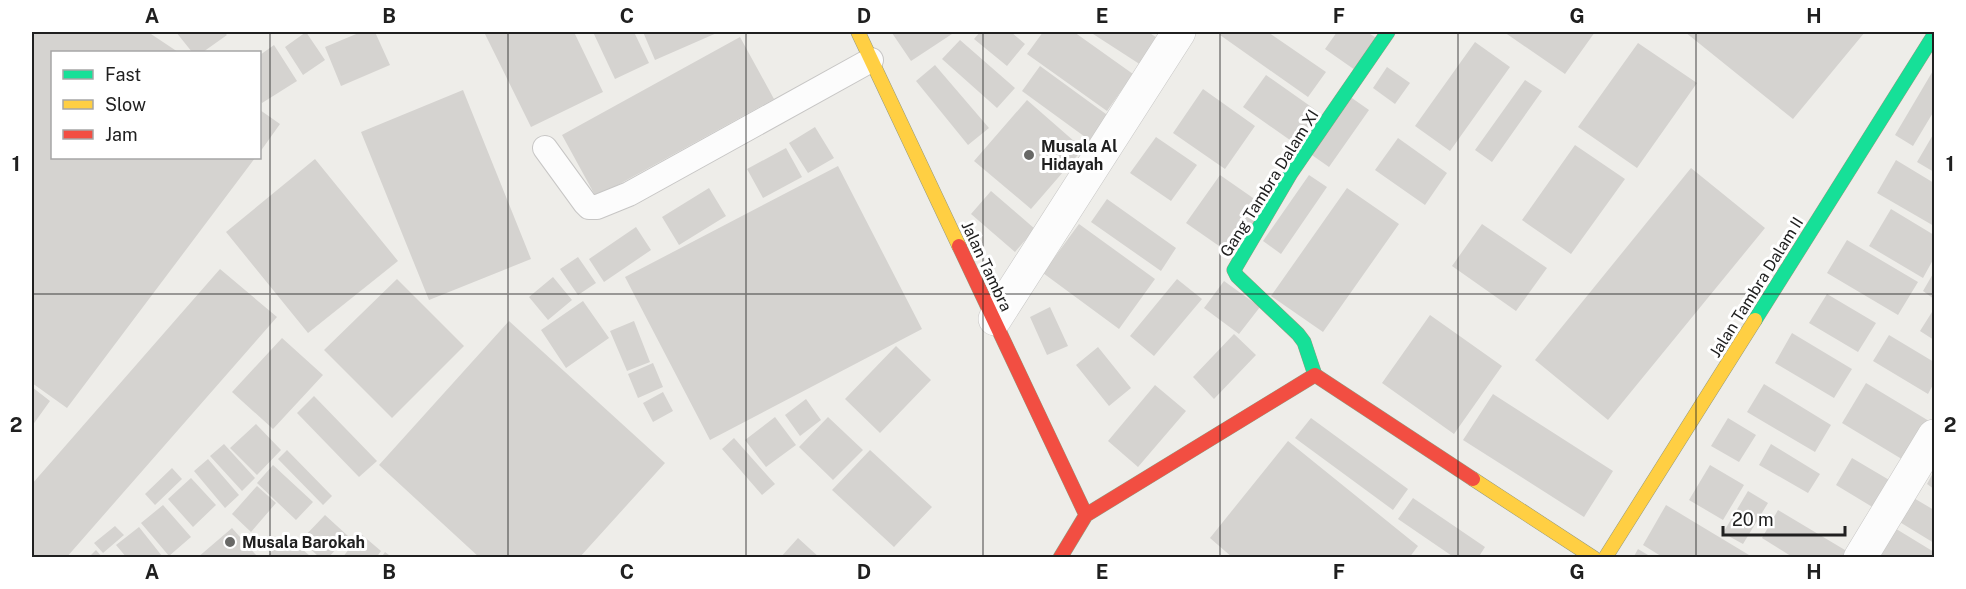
<svg xmlns="http://www.w3.org/2000/svg" width="1966" height="589" font-family="'Public Sans',sans-serif">
<style>
.building{fill:#d5d3d0}
.lines{fill:none;stroke-linecap:round;stroke-linejoin:round}
.lane-casing{stroke:#c7c6c5;stroke-width:26}
.street-casing{stroke:#c7c6c5;stroke-width:34}
.fast-casing{stroke:#94997f;stroke-width:15}
.slow-casing{stroke:#94997f;stroke-width:15}
.jam-casing{stroke:#94997f;stroke-width:15}
.lane{stroke:#fcfcfc;stroke-width:24}
.street{stroke:#fcfcfc;stroke-width:33}
.fast{stroke:#16e098;stroke-width:14}
.slow{stroke:#ffcf43;stroke-width:14}
.jam{stroke:#f24e42;stroke-width:14}
.grid{fill:none;stroke:#202020;stroke-width:1.5;stroke-opacity:0.55}
.poi-dot{fill:#686866;stroke:#fff;stroke-width:2}
.labels{text-anchor:middle;stroke-width:6;stroke-linejoin:round;paint-order:stroke}
.poi-label{font-size:16px;font-weight:bold;fill:#202020;stroke:#fff;text-anchor:start}
.street-label{font-size:16px;fill:#202020;stroke:#fff}
.neatline{fill:none;stroke:#202020;stroke-width:2}
.grid-label{font-size:20px;text-anchor:middle;font-weight:bold;fill:#202020}
</style>
<rect width="100%" height="100%" fill="#eeede9"/>
<!-- building -->
<path class="building" d="M35 32H148L178 52H52V158H255L67 408 32 383V36Z
M176 32H224L227 35 203 52H192Z
M306 32 325 60 303 75 285 47Z
M361 32H375L390 65 341 86 325 47Z
M484 32H574L603 92 531 127Z
M593 32H634L649 63 615 79Z
M643 32H719L655 60Z
M894 32H955L911 61 892 33Z
M980 32H1011L1025 44 1007 66 974 39Z
M1043 32H1074L1133 74 1107 111 1027 54Z
M1090 32H1148L1159 39 1141 65Z
M1223 32H1268L1326 72 1308 97 1220 35Z
M1337 32H1367L1378 39 1355 70 1325 49Z
M1504 32H1595L1565 74Z
M1685 32H1865L1793 119Z
M740 37 774 99 596 197 562 135Z
M960 40 1015 88 997 108 942 59Z
M1475 42 1510 67 1450 151 1415 126Z
M1638 43 1697 83 1637 168 1578 127Z
M274 45 297 81 262 103 260 100V55Z
M935 65 989 128 968 145 916 81Z
M1040 66 1110 117 1092 142 1022 91Z
M1387 67 1410 83 1395 104 1373 88Z
M1934 69V111L1913 146 1895 135Z
M1266 75 1320 113 1297 145 1243 107Z
M1525 80 1542 91 1492 162 1475 150Z
M1203 89 1255 126 1225 169 1173 133Z
M463 90 531 259 429 300 361 132Z
M1349 96 1369 110 1329 167 1309 153Z
M1027 100 1083 149 1031 209 974 161Z
M260 110 280 124 260 152Z
M815 127 834 158 808 173 789 143Z
M1934 133V172L1917 162Z
M1156 137 1197 165 1171 201 1130 173Z
M1398 138 1447 173 1425 205 1375 170Z
M1575 145 1625 179 1571 254 1522 220Z
M786 148 802 177 763 198 747 169Z
M315 159 398 261 308 333 226 232Z
M1896 160 1934 183V226L1877 193Z
M838 166 922 329 710 440 625 277Z
M1691 168 1765 228 1608 420 1535 360Z
M1220 175 1266 207 1232 255 1186 223Z
M1309 175 1327 187 1281 254 1263 241Z
M709 188 726 216 679 245 662 217Z
M1347 188 1399 224 1323 332 1271 296Z
M991 191 1035 229 1015 252 971 214Z
M1107 199 1176 248 1161 271 1091 222Z
M1891 209 1934 235V258L1923 278 1869 246Z
M1079 224 1155 279 1119 329 1043 273Z
M1482 224 1547 268 1516 311 1452 266Z
M636 227 651 250 604 282 589 259Z
M1847 240 1918 282 1898 315 1827 273Z
M578 257 596 283 578 295 560 269Z
M220 269 277 317 66 558H32V484Z
M1934 272V299L1923 291Z
M553 277 572 300 548 320 529 297Z
M397 279 464 346 392 418 324 350Z
M1177 279 1202 299 1154 356 1130 336Z
M1224 281 1260 307 1239 334 1204 308Z
M1827 294 1876 323 1858 352 1809 323Z
M583 301 609 338 566 368 541 330Z
M1050 307 1068 346 1047 355 1030 317Z
M1932 312 1934 314V340L1920 331Z
M1430 315 1502 366 1454 434 1382 383Z
M509 321 665 463 579 558H480L379 465Z
M634 321 650 362 627 371 610 331Z
M1792 333 1852 369 1834 398 1775 363Z
M1234 334 1256 355 1214 399 1193 377Z
M1889 335 1934 362V383L1928 394 1873 361Z
M282 338 323 375 273 429 232 392Z
M896 346 931 380 880 433 845 399Z
M1098 347 1131 388 1109 406 1076 365Z
M653 363 663 387 638 398 628 374Z
M1866 383 1929 421 1905 461 1842 423Z
M1764 384 1831 425 1815 452 1747 412Z
M1155 385 1186 411 1138 467 1108 441Z
M32 387 50 401 32 426Z
M663 392 673 411 653 422 643 403Z
M1493 394 1613 471 1584 517 1463 440Z
M314 396 377 461 359 477 297 413Z
M806 399 821 420 800 436 785 415Z
M775 417 796 445 766 467 745 440Z
M828 417 863 450 833 480 799 447Z
M1311 418 1408 489 1393 510 1295 438Z
M1728 418 1756 435 1739 462 1711 446Z
M256 424 281 450 257 475 230 448Z
M734 438 775 484 762 495 722 449Z
M1288 441 1418 546 1409 558H1233L1210 538Z
M224 444 255 478 242 491 210 456Z
M1771 444 1820 474 1808 493 1759 465Z
M287 450 332 496 323 505 278 459Z
M870 450 932 507 894 547 832 490Z
M1852 458 1896 484 1879 511 1836 485Z
M208 459 239 495 225 508 194 471Z
M273 465 313 502 296 520 257 483Z
M1710 465 1744 485 1723 520 1689 500Z
M172 468 182 479 155 505 145 494Z
M1934 471V489L1927 484Z
M191 478 216 505 193 527 168 499Z
M257 486 276 503 251 532 232 514Z
M1748 491 1768 503 1743 544 1723 533Z
M1912 497 1934 510V543L1898 521Z
M1413 498 1485 547 1478 558H1455L1398 519Z
M163 505 191 537 169 556 141 523Z
M1666 505 1754 558H1664L1643 545Z
M1778 510 1855 556 1854 558H1794L1762 538Z
M325 515 348 536 328 558H320L301 540Z
M115 526 124 535 103 553 94 543Z
M139 527 162 556 160 558H127L116 545Z
M1893 527 1934 552V558H1874Z
M232 528 257 556 197 558Z
M361 534 381 551 376 558H342Z
M286 535 310 556 308 558H266Z
M798 538 820 558H780Z
M1638 549 1653 558H1633Z
M96 550 103 558H88Z
M385 552 393 558H381Z"/>
<g class="lines">
<!-- lane casing -->
<g class="lane-casing">
<path id="lane" d="M545 148 585 203 589 207H597L629 194 871 60"/>
</g>
<!-- street casing -->
<g class="street-casing">
<path id="street" d="M995 319 1179 32
M1860 558 1934 436"/>
</g>
<!-- fast casing -->
<g class="fast-casing">
<path id="fast" d="M1755 320 1934 35
M1315 375 1304 342 1298 334 1237 276 1234 270 1291 173 1388 32"/>
</g>
<!-- slow casing -->
<g class="slow-casing">
<path id="slow" d="M858 32 959 246
M1473 479 1594 558
M1605 558 1755 320"/>
</g>
<!-- jam casing -->
<g class="jam-casing">
<path id="jam" d="M959 246 1086 515
M1060 558 1086 515 1315 375 1473 479"/>
</g>
<!-- lane -->
<use href="#lane" class="lane"/>
<!-- street -->
<use href="#street" class="street"/>
<!-- fast -->
<use href="#fast" class="fast"/>
<!-- slow -->
<use href="#slow" class="slow"/>
<!-- jam -->
<use href="#jam" class="jam"/>
</g>
<!-- grid -->
<path class="grid" d="M270 32V558M508 32V558M746 32V558M983 32V558M1220 32V558M1458 32V558M1696 32V558M32 294H1934"/>
<!-- markers -->
<g class="poi-dot">
<circle cx="1029" cy="155" r="6"/>
<circle cx="230" cy="542" r="6"/>
</g>
<g class="labels">
<!-- poi labels -->
<g class="poi-label">
<text x="1041" y="152">Musala Al<tspan x="1041" dy="18">Hidayah</tspan></text>
<text x="242" y="548">Musala Barokah</text>
</g>
<!-- street labels -->
<g class="street-label">
<text transform="translate(1269 183) rotate(-58)" y="6">Gang Tambra Dalam XI</text>
<text transform="translate(987 266) rotate(65)" y="6">Jalan Tambra</text>
<text transform="translate(1756 287) rotate(-58)" y="6">Jalan Tambra Dalam II</text>
</g>
</g>
<!-- border -->
<rect width="1966" height="589" fill="none" stroke="#ffffff" stroke-width="66"/>
<!-- legend -->
<rect x="51" y="51" width="210" height="108" fill="#ffffff" stroke="#a6a6a6" stroke-width="1.5"/>
<rect x="63" y="70" width="30" height="9" fill="#16e098" stroke="#a6a6a6" stroke-width="1.5"/>
<text x="105" y="81" font-size="18" fill="#202020">Fast</text>
<rect x="63" y="100" width="30" height="9" fill="#ffcf43" stroke="#a6a6a6" stroke-width="1.5"/>
<text x="105" y="111" font-size="18" fill="#202020">Slow</text>
<rect x="63" y="130" width="30" height="9" fill="#f24e42" stroke="#a6a6a6" stroke-width="1.5"/>
<text x="105" y="141" font-size="18" fill="#202020">Jam</text>
<!-- scale -->
<path d="M1723 526v9h122v-9" fill="none" stroke="#202020" stroke-width="3"/>
<text x="1732" y="526" font-size="18" fill="#202020" stroke="#ffffff" stroke-width="4.5" paint-order="stroke">20 m</text>
<rect x="33" y="33" width="1900" height="523" class="neatline"/>
<g class="grid-label">
<text x="152" y="23">A</text>
<text x="389" y="23">B</text>
<text x="627" y="23">C</text>
<text x="864" y="23">D</text>
<text x="1102" y="23">E</text>
<text x="1339" y="23">F</text>
<text x="1577" y="23">G</text>
<text x="1814" y="23">H</text>
<text x="16" y="171">1</text>
<text x="1950" y="171">1</text>
<text x="16" y="432">2</text>
<text x="1950" y="432">2</text>
<text x="152" y="579">A</text>
<text x="389" y="579">B</text>
<text x="627" y="579">C</text>
<text x="864" y="579">D</text>
<text x="1102" y="579">E</text>
<text x="1339" y="579">F</text>
<text x="1577" y="579">G</text>
<text x="1814" y="579">H</text>
</g>
</svg>
